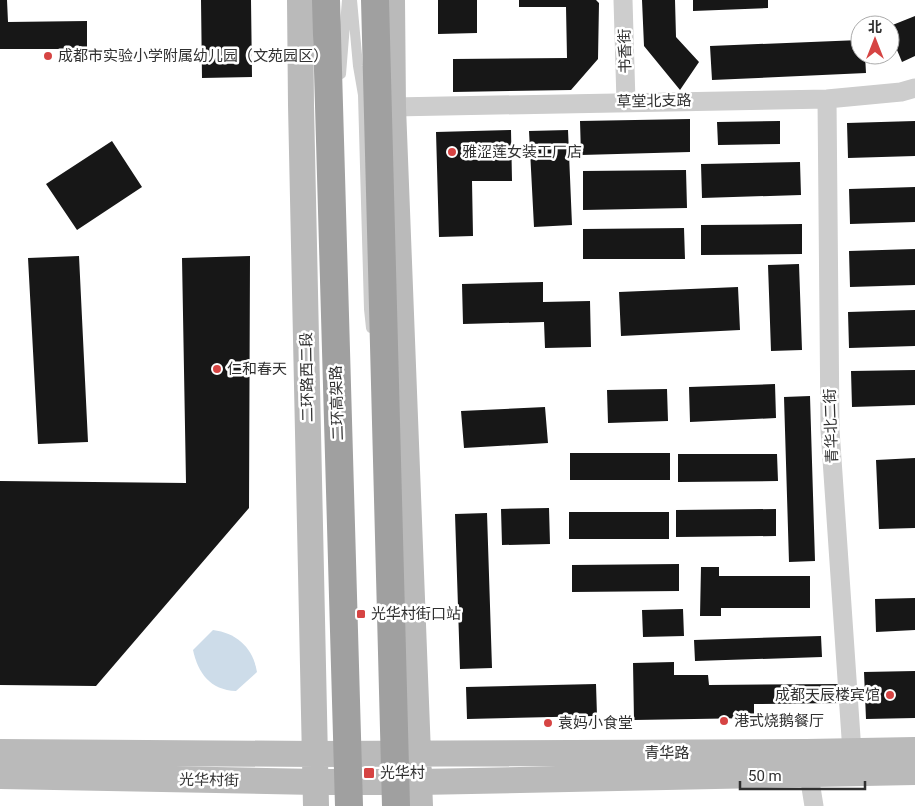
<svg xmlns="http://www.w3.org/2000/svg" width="915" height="806" font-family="Roboto,'Noto Sans SC',sans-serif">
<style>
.water{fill:#cddce9}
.building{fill:#171717}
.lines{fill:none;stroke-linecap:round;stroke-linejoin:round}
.service{stroke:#cdcdcd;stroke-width:10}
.minor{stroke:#cdcdcd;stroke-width:19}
.secondary{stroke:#bababa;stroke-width:26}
.trunk{stroke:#a0a0a0;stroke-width:28}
.poi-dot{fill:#d64443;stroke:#fff;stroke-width:2}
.labels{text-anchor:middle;stroke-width:5;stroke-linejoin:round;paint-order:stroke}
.street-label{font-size:15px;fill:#303030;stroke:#fff}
.poi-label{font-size:15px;fill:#303030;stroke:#fff;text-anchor:start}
</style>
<rect width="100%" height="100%" fill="#fff"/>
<!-- water -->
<path class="water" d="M213 630C237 633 253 648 257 672L236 691C210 690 198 673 193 650Z"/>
<!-- building -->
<path class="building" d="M0 0H7L8 22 87 21V49H0Z
M201 0H251L252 77 202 78Z
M438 0H477V33L438 34Z
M519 0H596L599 3 598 59 571 90 453 92V59L567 58 566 7H519Z
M642 0H675L676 37 699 62 680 90 644 46Z
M693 0H768V8L693 11Z
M915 16V56L902 62 890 33V26Z
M860 40V55H865L866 73 712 80 710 46Z
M690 119V152L581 155 580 121Z
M780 121V144L718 145 717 122Z
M915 121V156L848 158 847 123Z
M511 130 512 181H472L473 236 439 237 436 132Z
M568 130 572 225 534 227 529 131Z
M112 141 142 187 77 230 46 184Z
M800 162 801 195 702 198 701 164Z
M686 170 687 208 583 210V171Z
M915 187V222L850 224 849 189Z
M802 224V254L701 255V225Z
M684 228 685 259H583V229Z
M915 249V285L850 287 849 251Z
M79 256 88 442 38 444 28 258Z
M250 256 249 508 96 686 0 685V481L186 483 182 258Z
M799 264 802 350 771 351 768 265Z
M543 282V302L590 301 591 347 545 348 544 322 463 324 462 284Z
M738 287 740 330 621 336 619 292Z
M915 310V346L849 348 848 312Z
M915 370V405L852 407 851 371Z
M775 384 776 418 690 422 689 387Z
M667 389 668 421 608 423 607 390Z
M810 396 815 561 789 562 784 397Z
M545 407 548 443 464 448 461 411Z
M570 453H670V480H570Z
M678 454H777L778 481 678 482Z
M915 458V528L879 529 876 460Z
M549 508 550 544 502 545 501 509Z
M776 509V536L676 537V510Z
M569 512H669V539H569Z
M487 513 492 668 460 669 455 514Z
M679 564V591L572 592V565Z
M701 567H719V576H810V608H721V616H700Z
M915 598V630L876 632 875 599Z
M683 609 684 636 643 637 642 610Z
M821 636 822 657 695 661 694 640Z
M674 662V675H708L709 685 842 684V703L754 704V718L634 720 633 663Z
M915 671V718L866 719 864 672Z
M596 684 597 716 467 719 466 687Z"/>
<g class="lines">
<!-- service -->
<path class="service" d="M352 0 358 66 363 95 369 309 371 328
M341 74 347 0"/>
<!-- minor -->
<path class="minor" d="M623 0 626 102
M827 99 830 430 852 752
M393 107 827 99 901 92 915 88
M807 763 814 806"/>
<!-- secondary -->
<path class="secondary" d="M300 0 301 105 316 806
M392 0 393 107 420 806
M0 752 315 754 806 752 915 750
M0 776 316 782H419L915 772"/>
<!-- trunk -->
<path class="trunk" d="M326 0 349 806
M375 0 396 806"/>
</g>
<!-- markers -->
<g class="poi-dot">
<circle cx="48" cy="56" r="5"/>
<circle cx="452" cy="152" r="5"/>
<circle cx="217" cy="369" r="5"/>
<rect x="356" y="609" width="10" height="10" rx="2.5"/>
<circle cx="890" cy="695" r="5"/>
<circle cx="724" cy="721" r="5"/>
<circle cx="548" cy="723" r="5"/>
<rect x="363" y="767" width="12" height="12" rx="2.5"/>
</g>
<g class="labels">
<!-- street labels -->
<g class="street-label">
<text transform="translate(625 51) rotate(-91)" y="5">书香街</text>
<text transform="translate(654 101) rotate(-1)" y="5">草堂北支路</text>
<text transform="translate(307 377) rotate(-91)" y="5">二环路西二段</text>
<text transform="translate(337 403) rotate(-92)" y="5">二环高架路</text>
<text transform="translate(831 426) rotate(-92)" y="5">青华北二街</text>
<text x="667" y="758">青华路</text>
<text transform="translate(209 780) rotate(1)" y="5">光华村街</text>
</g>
<!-- poi labels -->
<g class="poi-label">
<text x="58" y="61">成都市实验小学附属幼儿园（文苑园区）</text>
<text x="462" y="157">雅涩莲女装工厂店</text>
<text x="227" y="374">仁和春天</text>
<text x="371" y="619">光华村街口站</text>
<text x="880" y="700" text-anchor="end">成都天辰楼宾馆</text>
<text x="734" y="726">港式烧鹅餐厅</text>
<text x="558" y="728">袁妈小食堂</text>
<text x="380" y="778">光华村</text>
</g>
</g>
<!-- north arrow -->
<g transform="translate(875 40)"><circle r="24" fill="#ffffff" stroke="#acacac"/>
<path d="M0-4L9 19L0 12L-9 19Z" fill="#d64443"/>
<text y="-8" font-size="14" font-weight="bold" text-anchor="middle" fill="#303030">北</text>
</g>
<!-- scale -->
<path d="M740 781v8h125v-8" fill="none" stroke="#303030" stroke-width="2.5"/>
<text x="748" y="781" font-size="15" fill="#303030" stroke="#ffffff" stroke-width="4" paint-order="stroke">50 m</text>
</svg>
